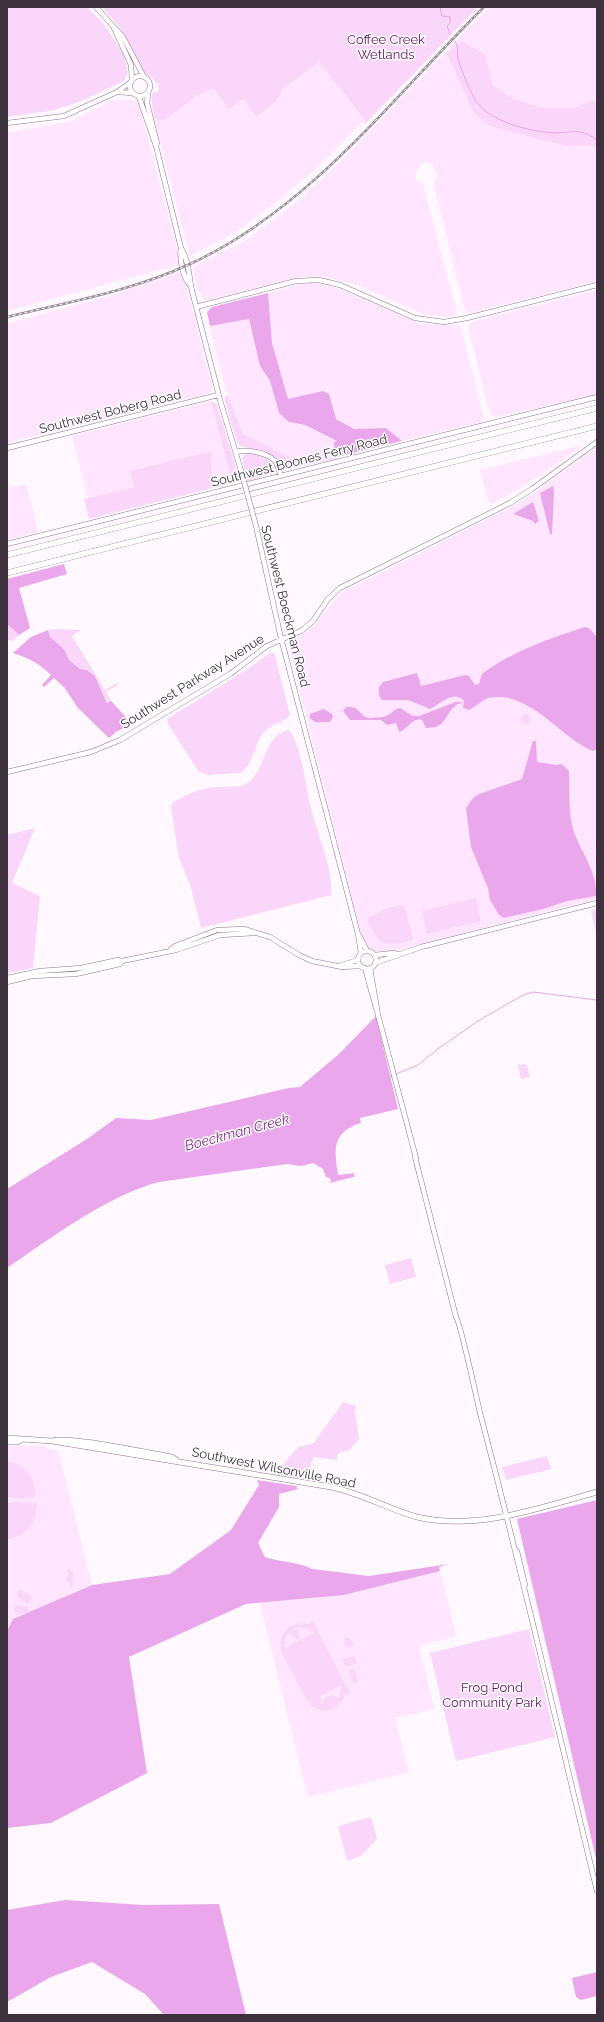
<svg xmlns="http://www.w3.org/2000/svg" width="604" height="2022" font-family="Raleway,sans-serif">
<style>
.built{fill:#ffe5ff}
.green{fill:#fad7fa;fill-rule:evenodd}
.forest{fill:#eba7ec}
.water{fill:#e9a6ea}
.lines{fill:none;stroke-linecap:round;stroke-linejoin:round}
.stream{stroke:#e9a6ea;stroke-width:1}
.secondary-casing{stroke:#8f778f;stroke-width:5.5}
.primary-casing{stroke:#8f778f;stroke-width:6}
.highway-casing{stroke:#8f778f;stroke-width:6}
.secondary{stroke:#fff;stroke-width:4.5}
.primary{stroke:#fff;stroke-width:5}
.highway{stroke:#fff;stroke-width:5.5}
.rail-casing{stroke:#988f98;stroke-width:2.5}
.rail{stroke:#fff;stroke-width:1;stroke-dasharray:3;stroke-linecap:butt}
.secondary-bridge-casing{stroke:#8f778f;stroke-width:5.5;stroke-linecap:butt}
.secondary-bridge{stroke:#fff;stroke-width:4.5}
.labels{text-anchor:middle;stroke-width:3;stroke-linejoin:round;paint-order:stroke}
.park-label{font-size:13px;fill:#651569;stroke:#fff}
.street-label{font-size:13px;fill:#3c313c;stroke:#fff}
.water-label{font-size:14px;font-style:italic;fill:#7c2e7f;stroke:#fff}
</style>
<rect width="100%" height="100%" fill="#fff9ff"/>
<!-- built -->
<path class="built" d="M489 7H597V281L471 313 465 311 434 184 438 173 431 163 424 162 415 173 417 181 423 185 456 309 455 314 452 317 426 315 357 285 322 276 300 277 208 300 203 298 197 289 193 267 247 240 303 197 344 158Z
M319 62 365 119 324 161 279 200 237 231 190 256 154 118 163 121 200 94 214 89 229 109 243 98 256 116 276 102 283 89Z
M125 99 136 101 140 108 181 264 7 311V133L69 122 112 100Z
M183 271 212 387 210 393 7 443V324L116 294Z
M311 283 322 284 342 290 421 324 457 325 461 327 484 419 482 422 402 441 386 428 354 429 336 419 329 394 288 399 272 343 268 293 298 285Z
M597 290V395L495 417 490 414 469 330 470 324 475 321Z
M249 319 254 345 266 377 270 381 278 411 289 422 305 425 319 433 335 438 338 441 335 454 337 457 320 461 299 462 243 434 225 387 210 326Z
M211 401 232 483 213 488 211 478 212 451 131 472 134 487 88 498 72 436Z
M583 445 527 484 490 505 480 470Z
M597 447V899L375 956 369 955 366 952 289 649 290 645 293 640 312 627 342 592 521 502Z
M26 484 38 532 7 540V488Z
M7 1446H44L48 1449 58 1450 92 1585 73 1592 7 1631Z
M440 1571 456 1636 419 1646 434 1709 395 1718 409 1772 308 1797 260 1603 344 1595Z"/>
<!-- green -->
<path class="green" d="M7 7H87L102 22 115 41 123 54 128 72 124 81 79 102 54 110 7 117Z
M102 7H478L365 124 364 119 319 62 283 89 276 102 256 117 243 99 229 109 214 89 200 94 163 121 154 118 151 97 153 92H158L159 85 143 71 120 28Z
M461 41 485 54 493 85 510 97 542 108H575L592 100 597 103V149L591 145 566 146 490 126 474 113 446 52H449Z
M228 395 243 434 299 462 320 461 337 457 339 459 291 468C283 466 279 460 272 456 261 450 251 449 240 446L237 442 224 398Z
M211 401 217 404 240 481 232 483Z
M212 451 211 478 213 488 89 519 84 499 134 487 130 471Z
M246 454C255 453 269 458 274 466L273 473 247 482 242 458Z
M7 624 19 635 12 641 7 639Z
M56 629 81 630 72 636 105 690 117 683 118 685 106 692 111 701 108 703 95 676 87 670 80 669 69 660 64 649 50 637 48 630Z
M270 653H274L276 659 290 715C284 723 271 724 264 732 254 744 254 763 241 773L208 775 199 772 168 724 167 719 243 672Z
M521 719a5 5 0 1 1 10 0a5 5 0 1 1-10 0Z
M289 730C302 745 306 792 312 812 319 839 333 867 331 895L201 928 191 887 179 858 171 808 172 803C184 796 196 790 209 788 221 785 238 790 249 782 266 769 264 734 289 730Z
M35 828 12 883 40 896 33 968 7 973V835Z
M476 898 481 921 427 934 422 911Z
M402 905 405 907 413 940C386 947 377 947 367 918L388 908Z
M597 909V931L596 933 591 911Z
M524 1064 527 1065 530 1077 521 1079 518 1065Z
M411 1258 416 1277 390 1284 385 1265Z
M343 1402 356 1406 355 1411 359 1439 349 1451 340 1452 337 1456V1460L314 1457 305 1478 276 1473 298 1447 314 1443Z
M547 1456 551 1469 506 1480 502 1467Z
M7 1461C25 1464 37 1479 35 1497H24V1499L7 1497Z
M16 1502 37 1503C37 1522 27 1537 7 1539V1503Z
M68 1568 73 1572 72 1589 66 1579 69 1573 67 1571Z
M20 1589 32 1596 28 1604 18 1598 17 1593Z
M15 1605 28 1607V1612L16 1615 14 1610Z
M313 1621 350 1693 345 1694C342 1705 334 1711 323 1711L322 1715V1711L312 1706 307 1701 282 1653 280 1643 282 1634 289 1627 299 1623 309 1624ZM300 1627 308 1629 313 1633 285 1648C283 1637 289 1629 300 1627ZM341 1686 339 1698 331 1695 325 1698 322 1705 320 1696Z
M299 1629V1640H298L289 1634 293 1630Z
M529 1629 555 1737 456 1761 430 1653Z
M347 1637 351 1640 354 1646 346 1648 344 1638Z
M355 1656 357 1664 345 1667 343 1659Z
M355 1669 358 1682 352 1683 349 1670Z
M371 1817 377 1839 361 1856 347 1861 338 1826Z"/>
<!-- forest -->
<path class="forest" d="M268 293 272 343 288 399 323 391 329 394 336 419 354 429 386 428 402 441 337 457 335 455 334 442 337 441 305 425 289 422 279 413 270 381 260 366 249 319 210 326 207 312 212 307Z
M553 486 554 492 552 535 550 534 540 493Z
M533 502 539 521 535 524 533 521 513 514Z
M64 564 67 574 19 588 30 628 19 635 7 624V579Z
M585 627 589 628 597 637V749L593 751C560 738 529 689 488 698 482 700 475 707 469 710L463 708 464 701C453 689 440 705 430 709L408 700H382L379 695V687L383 682 417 673 421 686 465 675 469 676 475 685 479 684 482 674C512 651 549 639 585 627Z
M48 630 50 637 64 649 69 660 80 669 87 670 95 676 107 703 111 701 125 716 131 726 117 731 109 738 78 708 64 687 54 678 44 687 42 685 51 675C40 664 29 658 13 653L31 637Z
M533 741H536L537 762 556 765 562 764 569 771C570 789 568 811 573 829 580 851 598 872 596 896L567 901 543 909 504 918 499 915 490 900 488 888 471 847 466 808 473 798 479 794 522 779Z
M376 1016 398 1109 360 1118 361 1123C332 1132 334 1149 338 1175L354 1173V1177L329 1183 331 1181 330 1178 326 1177 323 1169 313 1163 301 1166 287 1164 159 1182C108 1195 51 1238 7 1268V1189L87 1139 116 1118 151 1120 289 1088 300 1087 339 1054Z
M257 1480 296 1486 298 1489 279 1494V1507L258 1543 265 1557C279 1562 300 1562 312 1569L369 1576 449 1564 439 1567 440 1571 344 1595 246 1604 129 1657 147 1773 51 1823 7 1828V1631L13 1619 92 1585 170 1574 231 1530 259 1485Z
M597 1500V1863L517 1519Z
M65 1900 144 1905 219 1904 246 2015H164L145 1994 92 1962 51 1977 7 2002V1910Z
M597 1972V1996L581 2000 576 1997 572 1978Z"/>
<!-- water -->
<path class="water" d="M456 702H463C461 704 458 703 455 706 443 717 447 728 426 728L422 720C411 717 409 729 399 732L396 723 387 725 381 720H350L343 711 346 707C361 705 360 719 371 718 374 717 384 718 386 716 392 714 393 709 400 708L413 716H419Z
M324 709 332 714 333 717 330 722H315L310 718V714Z"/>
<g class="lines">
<!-- stream -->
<path class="stream" d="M440 7 442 16 450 17V23L447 26 450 34
M455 41C459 48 457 51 458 58 459 65 472 96 476 101 490 122 529 131 553 133 572 133 580 127 597 140
M396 1074 418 1065 439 1048 478 1021 523 995 533 992 597 1000
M7 1237 24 1225 39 1220 96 1186 165 1164 192 1153H196L229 1142 264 1137 296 1127 330 1109 360 1087 375 1084 393 1076"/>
<!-- secondary casing -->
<g class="secondary-casing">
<path id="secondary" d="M96 7 123 37 144 77
M114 28 131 65 132 80
M130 86a10 10 0 1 1 20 0a10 10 0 1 1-20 0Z
M117 92 133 93
M148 94 147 103 157 143 156 146
M139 97 156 146 181 248C189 261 189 277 192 291L220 400 242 474
M7 123 64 116 117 92 131 82
M181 248C179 258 183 278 190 285
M196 307 296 281 319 280 340 285 415 318 444 322 467 318 597 285
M7 448 218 395
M236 452C247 449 266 452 275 461 278 465 279 471 281 476
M256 526 280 634 358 934 361 953
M7 544 597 397
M7 772 91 752 120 740 230 674 267 646 301 631 313 621 328 599 340 588 510 503 532 489 597 442
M359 935 367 951
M171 949 175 946 217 930 244 929 270 937 299 955 312 961 342 967 360 966
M358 960a9 9 0 1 1 18 0a9 9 0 1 1-18 0Z
M375 955 393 953 398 954
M375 963 421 947 597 903
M339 966 358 960
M365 968 376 1008
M370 968 378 1015 416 1158
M7 978 40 971 81 968 118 960 122 961
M7 982 32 976 76 974 120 964 122 961 176 950 220 935 255 933
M415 1157 456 1317C460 1321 477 1400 480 1413 522 1571 558 1731 597 1891
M517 1551 525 1585"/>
</g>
<!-- primary casing -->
<g class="primary-casing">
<path id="primary" d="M7 1438 52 1441 331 1487C361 1493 388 1509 417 1517 477 1531 539 1508 597 1492
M52 1441C65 1435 152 1454 172 1457L176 1460
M7 1442H17L21 1440"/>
</g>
<!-- highway casing -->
<g class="highway-casing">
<path id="highway" d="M7 555 597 408
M7 573 597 426"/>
</g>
<!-- secondary -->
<use href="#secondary" class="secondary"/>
<!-- primary -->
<use href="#primary" class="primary"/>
<!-- highway -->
<use href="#highway" class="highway"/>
<!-- rail casing -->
<g class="rail-casing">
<path id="rail" d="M7 317C68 302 132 291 190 264 311 208 392 98 484 7"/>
</g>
<!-- rail -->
<use href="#rail" class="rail"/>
<!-- secondary-bridge casing -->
<g class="secondary-bridge-casing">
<path id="secondary-bridge" d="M242 474 256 526"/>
</g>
<!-- secondary-bridge -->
<use href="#secondary-bridge" class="secondary-bridge"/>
</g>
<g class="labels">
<!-- park labels -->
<g class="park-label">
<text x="386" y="44">Coffee Creek<tspan x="386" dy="15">Wetlands</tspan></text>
<text x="492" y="1692">Frog Pond<tspan x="492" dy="15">Community Park</tspan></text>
</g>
<!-- street labels -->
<g class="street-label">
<text transform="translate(110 411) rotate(-14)" y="5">Southwest Boberg Road</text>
<text transform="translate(299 460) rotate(-14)" y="5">Southwest Boones Ferry Road</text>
<text transform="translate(286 606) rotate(76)" y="5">Southwest Boeckman Road</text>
<text transform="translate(192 681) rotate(-32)" y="5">Southwest Parkway Avenue</text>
<text transform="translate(274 1467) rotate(11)" y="5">Southwest Wilsonville Road</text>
</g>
<!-- water labels -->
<g class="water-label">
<text transform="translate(237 1132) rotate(-15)" y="5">Boeckman Creek</text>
</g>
</g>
<!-- border -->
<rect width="604" height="2022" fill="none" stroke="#3c313c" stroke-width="16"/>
</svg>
